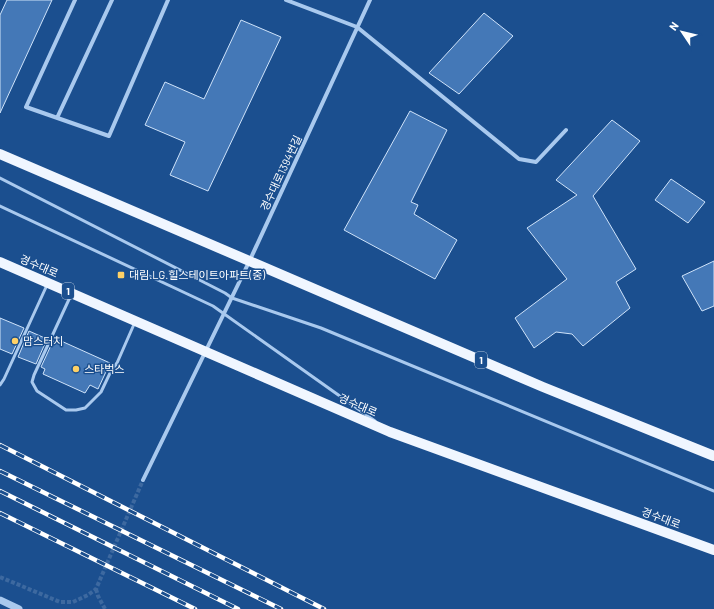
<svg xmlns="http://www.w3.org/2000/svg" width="714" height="609" font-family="Barlow,'Noto Sans KR',sans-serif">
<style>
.building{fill:#4478b7;stroke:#cfe3fa}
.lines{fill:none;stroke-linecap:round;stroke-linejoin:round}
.minor-tunnel{stroke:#3d69a0;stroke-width:4;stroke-dasharray:4 2;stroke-linecap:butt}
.service{stroke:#a9c9ee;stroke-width:3}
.minor{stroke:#a9c9ee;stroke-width:4}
.tertiary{stroke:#a9c9ee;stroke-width:7}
.primary{stroke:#f0f6ff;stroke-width:10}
.rail-casing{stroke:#fff;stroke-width:4.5}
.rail{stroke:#1b4f8f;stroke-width:3;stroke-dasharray:9;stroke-linecap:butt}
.poi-dot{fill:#ffd166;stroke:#1b4f8f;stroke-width:1.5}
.labels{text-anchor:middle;stroke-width:3;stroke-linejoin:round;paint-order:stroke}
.shield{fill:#1b4f8f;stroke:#bbcadd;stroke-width:1}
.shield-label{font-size:10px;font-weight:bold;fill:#fff}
.street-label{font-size:11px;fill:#fff;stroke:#1b4f8f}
.poi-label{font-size:11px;fill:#fff;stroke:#1b4f8f;text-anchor:start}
</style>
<rect width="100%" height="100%" fill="#1b4f8f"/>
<!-- building -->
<path class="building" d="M7 0H52L0 113V15Z
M484 13 513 36 459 94 429 73Z
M241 20 281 37 208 191 170 175 185 142 145 125 165 82 204 99Z
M410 111 447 130 411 202 418 205 414 214 457 240 435 279 344 230Z
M612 120 640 141 593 196 636 269 616 282 630 308 583 346 572 334 556 332 534 348 515 318 567 279 527 228 577 195 556 180Z
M671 179 705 202 688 223 655 200Z
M714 261V306L702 311 682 276Z
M0 318 24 328 12 354 0 349Z
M29 331 47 339 36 364 18 357Z
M59 340 110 363 98 389 90 385 85 393 43 374 45 369 41 367 53 341 57 343Z"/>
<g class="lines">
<!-- minor-tunnel -->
<path class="minor-tunnel" d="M0 577 60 602H73L88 595 96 589 143 480
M96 589 98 596 105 609"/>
<!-- service -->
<path class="service" d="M0 178 225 293 232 298 321 328 714 491
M0 206 213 306 375 421
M71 295 34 375 32 382 37 391 66 410H76L85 408 101 392 111 371 117 363 135 322
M0 385 4 379 47 285"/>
<!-- minor -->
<path class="minor" d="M75 0 26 107 109 136 168 0
M286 0 357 27 519 159 536 162 566 130
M57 118 112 0
M143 480 249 262 370 0"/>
<!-- tertiary -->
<path class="tertiary" d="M0 600 19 609"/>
<!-- primary -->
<path class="primary" d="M0 154 543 387 714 456
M0 262 390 432 714 550"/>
<!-- rail casing -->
<g class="rail-casing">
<path id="rail" d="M0 445 324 609
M0 471 281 609
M0 491 238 609
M0 513 195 609"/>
</g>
<!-- rail -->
<use href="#rail" class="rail"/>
</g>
<!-- markers -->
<g class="poi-dot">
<rect x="117" y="271" width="8" height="8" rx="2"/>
<circle cx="15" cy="341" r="4"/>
<circle cx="76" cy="369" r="4"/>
</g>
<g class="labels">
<!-- shield labels -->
<g class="shield">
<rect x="62" y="283" width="12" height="16" rx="3"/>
<rect x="475" y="352" width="12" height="16" rx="3"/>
</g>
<g class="shield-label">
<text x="68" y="295">1</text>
<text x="481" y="364">1</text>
</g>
<!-- street labels -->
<g class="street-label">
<text transform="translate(281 173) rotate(-65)" y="4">경수대로1394번길</text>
<text transform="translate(39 266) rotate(23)" y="4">경수대로</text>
<text transform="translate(358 405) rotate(23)" y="4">경수대로</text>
<text transform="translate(661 518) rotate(20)" y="4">경수대로</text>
</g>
<!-- poi labels -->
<g class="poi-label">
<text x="129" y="279">대림.LG.힐스테이트아파트(중)</text>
<text x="23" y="345">맘스터치</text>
<text x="84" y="373">스타벅스</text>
</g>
</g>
<!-- north arrow -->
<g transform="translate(682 32) rotate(305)" stroke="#1b4f8f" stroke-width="3" paint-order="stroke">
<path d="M0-3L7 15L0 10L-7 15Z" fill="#ffffff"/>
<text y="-6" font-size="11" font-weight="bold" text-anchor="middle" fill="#ffffff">N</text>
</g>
</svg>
